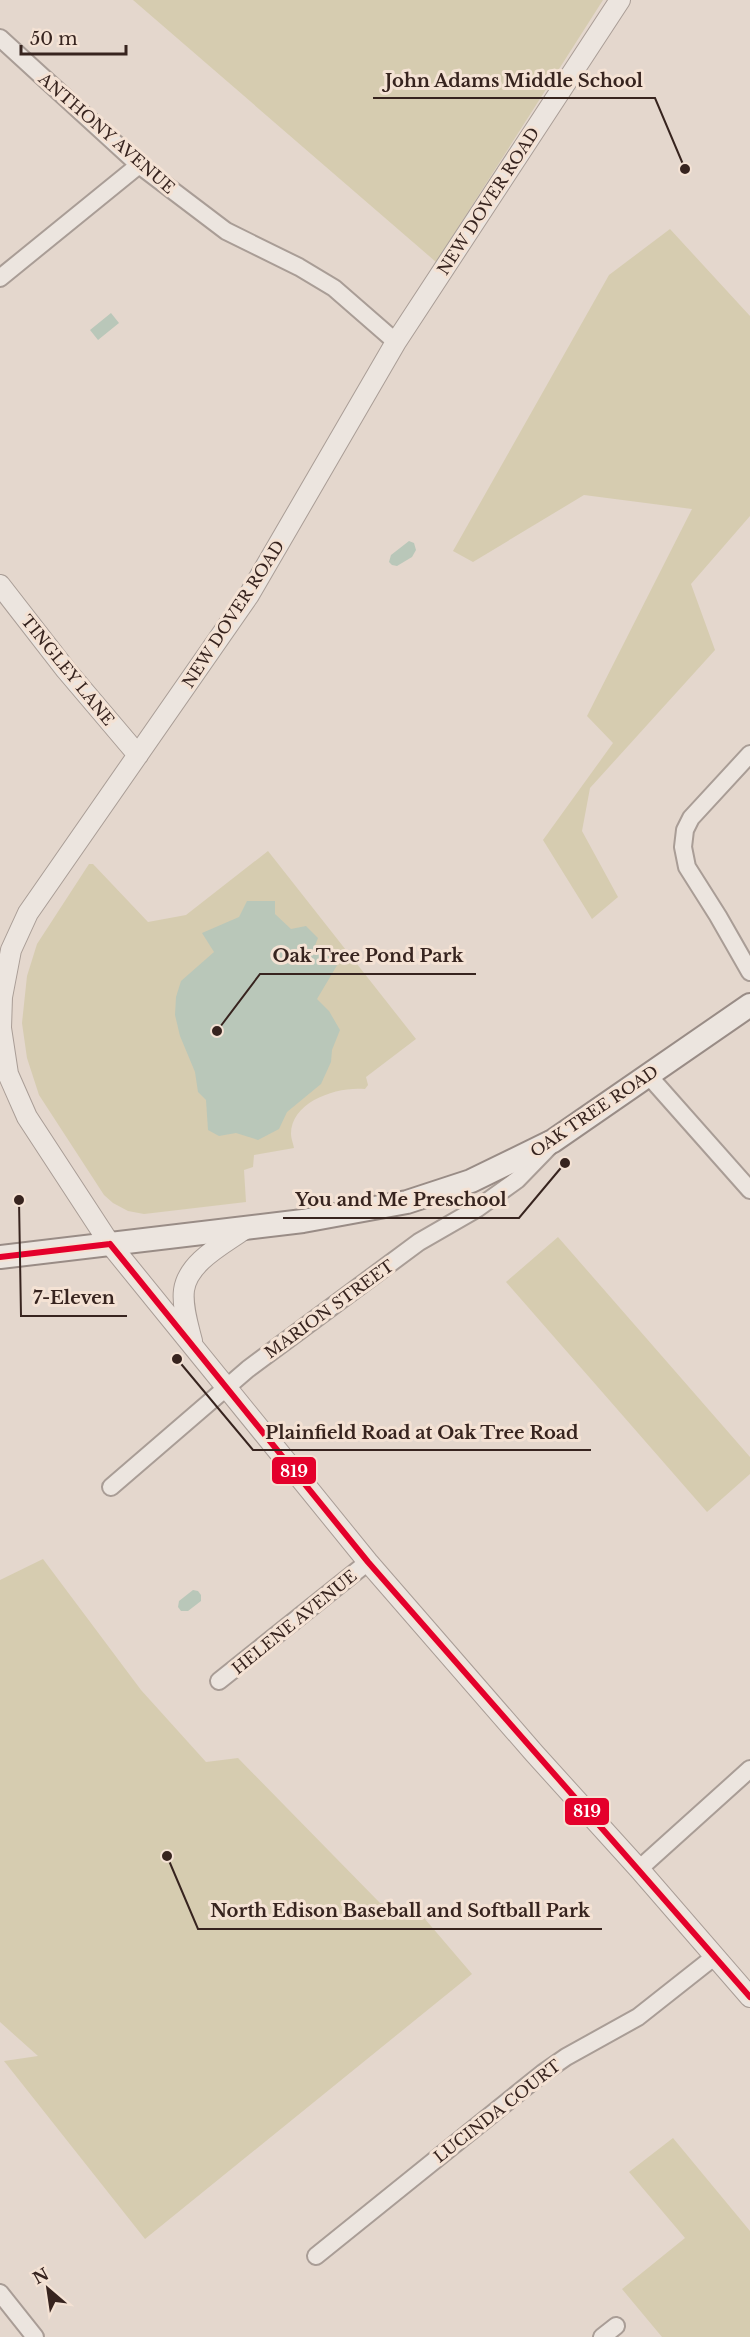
<svg xmlns="http://www.w3.org/2000/svg" width="750" height="2337" font-family="'Libre Baskerville',serif">
<style>
.green{fill:#d6ccb0}
.water{fill:#b9c7b9}
.lines{fill:none;stroke-linecap:round;stroke-linejoin:round}
.minor-casing{stroke:#a99d96;stroke-width:20}
.tertiary-casing{stroke:#a99d96;stroke-width:22}
.secondary-casing{stroke:#998c86;stroke-width:26}
.minor{stroke:#ece5df;stroke-width:16}
.tertiary{stroke:#ece5df;stroke-width:20}
.secondary{stroke:#ece5df;stroke-width:22}
.bus-1-casing{stroke:#f4e2d4;stroke-width:10}
.bus-1{stroke:#e4002b;stroke-width:6}
.labels{text-anchor:middle;stroke-width:6;stroke-linejoin:round;paint-order:stroke}
.street-label{font-size:16px;fill:#37241f;stroke:#f4e2d4}
.leader{fill:none;stroke:#37241f;stroke-width:2}
.callout-dot{fill:#37241f;stroke:#f4e2d4;stroke-width:2}
.callout-label{font-size:18px;text-anchor:middle;font-weight:bold;fill:#37241f;stroke:#f4e2d4;stroke-width:6;stroke-linejoin:round;paint-order:stroke}
.line-badge{stroke:#f4e2d4;stroke-width:2}
.badge-label{font-size:16px;text-anchor:middle;font-weight:bold;fill:#fff}
</style>
<rect width="100%" height="100%" fill="#e4d7cd"/>
<!-- green -->
<path class="green" d="M133 0H603L436 262Z
M670 229 750 316V516L691 584 715 650 590 788 582 831 618 897 592 919 543 840 613 743 587 716 692 509 584 495 473 562 453 551 609 275Z
M268 851 416 1039 366 1077 368 1085 365 1089C338 1086 291 1101 291 1134 291 1138 293 1143 294 1148L254 1155 253 1167 244 1170 246 1202 144 1214 128 1211 113 1203 104 1195 39 1095 27 1058 22 1023 27 976 37 944 89 864H93L148 922 186 915Z
M558 1237 750 1457V1474L707 1512 506 1282Z
M43 1559 141 1690 206 1762 238 1758 380 1903 419 1912 472 1974 145 2239 4 2061 38 2056 0 2022V1580Z
M673 2138 750 2231V2337H662L622 2289 685 2238 629 2172Z"/>
<!-- water -->
<path class="water" d="M111 313 119 323 98 340 90 330Z
M409 541 414 543 416 550 412 557 397 566 392 565 389 562 391 555Z
M247 901H275V914L291 929 306 926 318 938 314 948 339 962 317 999 329 1011 340 1030 332 1050 331 1062 321 1084 287 1112 279 1129 258 1140 236 1133 219 1136 208 1130 206 1100 198 1092 195 1072 180 1036 175 1015 176 997 181 981 214 952 202 933 239 917Z
M193 1590 198 1591 201 1595V1601L188 1611H181L178 1607 179 1601Z"/>
<g class="lines">
<!-- minor casing -->
<g class="minor-casing">
<path id="minor" d="M0 38 139 165 226 231 299 267 334 288 396 342
M0 278 139 165
M750 754 691 818 685 830 683 847 687 867 718 916 750 972
M648 1075 750 1190
M111 1487 248 1369 419 1242 478 1208 517 1180 549 1147
M219 1681 368 1562
M639 1869 750 1769
M316 2256 543 2073 566 2057 638 2017 714 1957
M0 2293 35 2337
M602 2337 616 2326"/>
</g>
<!-- tertiary casing -->
<g class="tertiary-casing">
<path id="tertiary" d="M620 0 396 342 249 595 28 913 11 950 2 997 1 1028 8 1074 27 1117 110 1244 368 1562 534 1753 639 1869 750 1997
M0 585 66 670 138 755
M192 1341C188 1325 182 1306 184 1290 188 1261 226 1243 246 1228"/>
</g>
<!-- secondary casing -->
<g class="secondary-casing">
<path id="secondary" d="M0 1257 303 1221 407 1202 471 1181 553 1141 750 1005"/>
</g>
<!-- minor -->
<use href="#minor" class="minor"/>
<!-- tertiary -->
<use href="#tertiary" class="tertiary"/>
<!-- secondary -->
<use href="#secondary" class="secondary"/>
<!-- bus-1 casing -->
<g class="bus-1-casing">
<path id="bus-1" d="M110 1244 368 1562 750 1997
M0 1257 110 1244"/>
</g>
<!-- bus-1 -->
<use href="#bus-1" class="bus-1"/>
</g>
<g class="labels">
<!-- street labels -->
<g class="street-label">
<text transform="translate(107 133) rotate(41)" y="6">ANTHONY AVENUE</text>
<text transform="translate(488 201) rotate(-57)" y="6">NEW DOVER ROAD</text>
<text transform="translate(233 614) rotate(-57)" y="6">NEW DOVER ROAD</text>
<text transform="translate(68 670) rotate(51)" y="6">TINGLEY LANE</text>
<text transform="translate(594 1111) rotate(-34)" y="6">OAK TREE ROAD</text>
<text transform="translate(329 1309) rotate(-36)" y="6">MARION STREET</text>
<text transform="translate(294 1622) rotate(-39)" y="6">HELENE AVENUE</text>
<text transform="translate(497 2111) rotate(-38)" y="6">LUCINDA COURT</text>
</g>
</g>
<!-- callouts -->
<path class="leader" d="M685 169L655 98H373M217 1031L260 974H476M565 1163L519 1218H283M19 1200L21 1316H127M177 1359L253 1450H591M167 1856L198 1929H602"/>
<g class="callout-dot">
<circle cx="685" cy="169" r="6"/>
<circle cx="217" cy="1031" r="6"/>
<circle cx="565" cy="1163" r="6"/>
<circle cx="19" cy="1200" r="6"/>
<circle cx="177" cy="1359" r="6"/>
<circle cx="167" cy="1856" r="6"/>
</g>
<g class="callout-label">
<text x="514" y="87">John Adams Middle School</text>
<text x="368" y="962">Oak Tree Pond Park</text>
<text x="401" y="1206">You and Me Preschool</text>
<text x="74" y="1304">7-Eleven</text>
<text x="422" y="1439">Plainfield Road at Oak Tree Road</text>
<text x="400" y="1917">North Edison Baseball and Softball Park</text>
</g>
<g class="line-badge">
<rect x="271" y="1456" width="46" height="29" rx="6" fill="#e4002b"/>
<rect x="564" y="1797" width="46" height="29" rx="6" fill="#e4002b"/>
</g>
<g class="badge-label">
<text x="294" y="1477">819</text>
<text x="587" y="1817">819</text>
</g>
<!-- north arrow -->
<g transform="translate(48 2289) rotate(331)" stroke="#f4e2d4" stroke-width="4.5" paint-order="stroke">
<path d="M0-4.5L10 22L0 15L-10 22Z" fill="#37241f"/>
<text y="-9" font-size="16" font-weight="bold" text-anchor="middle" fill="#37241f">N</text>
</g>
<!-- scale -->
<path d="M21 45v9h105v-9" fill="none" stroke="#37241f" stroke-width="3"/>
<text x="30" y="45" font-size="18" fill="#37241f" stroke="#f4e2d4" stroke-width="4.5" paint-order="stroke">50 m</text>
</svg>
